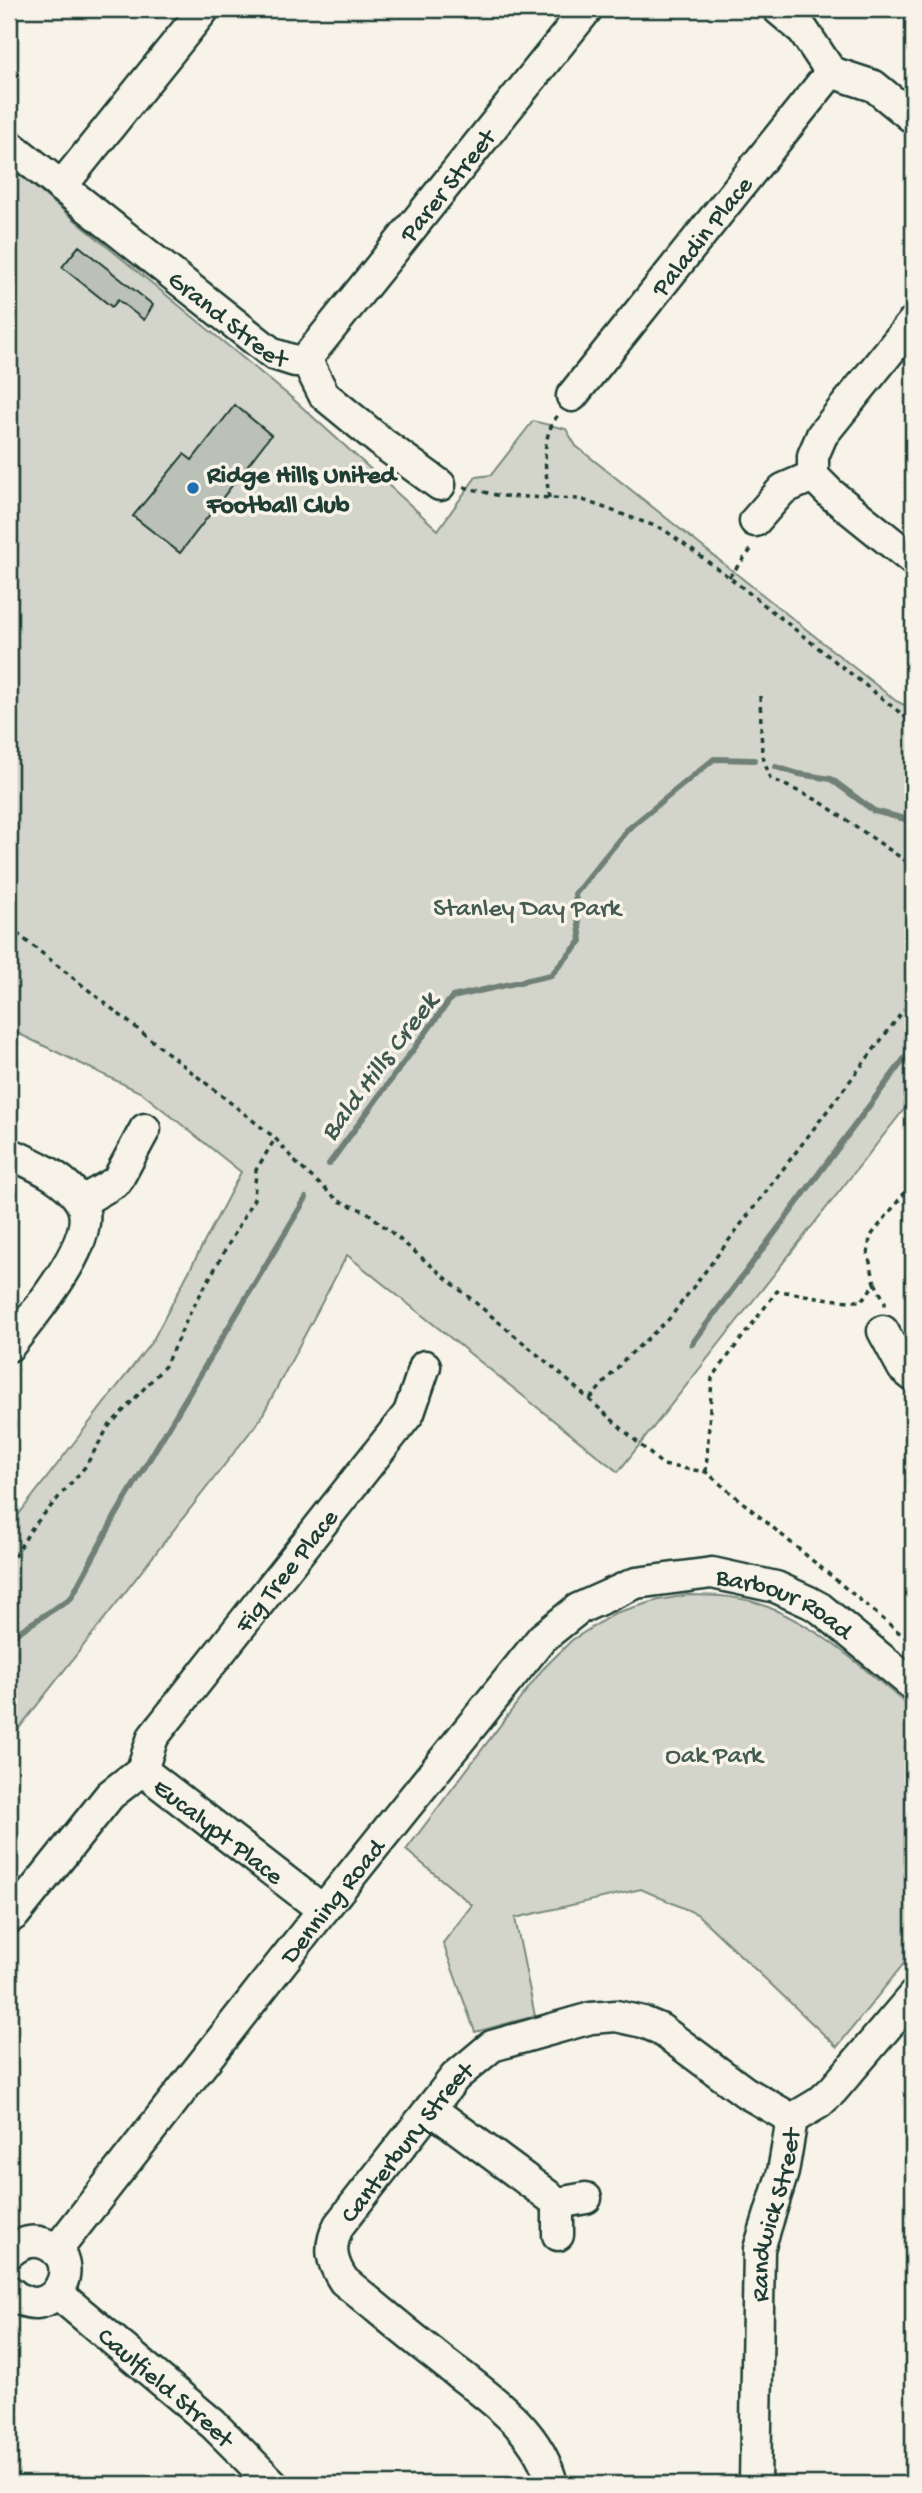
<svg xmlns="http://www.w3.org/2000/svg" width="922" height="2493" font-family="'Gochi Hand',sans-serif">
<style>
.green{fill:#d3d5ca;stroke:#79897f;stroke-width:2}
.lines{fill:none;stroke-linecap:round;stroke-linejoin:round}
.stream{stroke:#6f8077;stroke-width:6}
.building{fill:#bbc1b6;stroke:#1f3d34;stroke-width:2}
.minor-casing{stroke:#1f3d34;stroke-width:35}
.path{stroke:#1f3d34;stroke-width:3.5;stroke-dasharray:5 5;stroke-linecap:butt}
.minor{stroke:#f7f3e8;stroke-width:30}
.poi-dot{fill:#1f6fb2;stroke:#f7f3e8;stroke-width:2.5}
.labels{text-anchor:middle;stroke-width:7;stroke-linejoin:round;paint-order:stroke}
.street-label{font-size:26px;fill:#1f3d34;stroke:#f7f3e8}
.poi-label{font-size:26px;font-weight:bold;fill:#1f3d34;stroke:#f7f3e8;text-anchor:start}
.park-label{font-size:26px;fill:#435b52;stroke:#f7f3e8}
.water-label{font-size:28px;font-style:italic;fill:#405950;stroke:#f7f3e8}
</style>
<rect width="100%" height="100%" fill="#f7f3e8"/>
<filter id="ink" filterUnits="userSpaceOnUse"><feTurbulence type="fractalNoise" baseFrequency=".0143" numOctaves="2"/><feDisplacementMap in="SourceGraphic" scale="14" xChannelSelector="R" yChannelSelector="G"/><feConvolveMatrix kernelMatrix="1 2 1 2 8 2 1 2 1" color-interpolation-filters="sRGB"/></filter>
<g filter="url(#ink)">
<!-- green -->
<path class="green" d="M9 166 293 399 438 530 476 477 491 475 533 421 566 429 576 446 896 701 913 709V1098L618 1472 347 1255 261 1418 9 1741V1527L153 1340 241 1172 142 1093 9 1029Z
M688 1595C715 1595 743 1596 768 1607 823 1629 868 1672 913 1710V1952L837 2047 697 1914 641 1889 515 1918 535 2016 475 2032 443 1943 472 1905 406 1850 542 1670 572 1640 615 1613 659 1600Z"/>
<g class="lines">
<!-- stream -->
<path class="stream" d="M776 767 799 774 831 779 874 811 913 821
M329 1164 452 997 551 975 581 941 575 894 627 830 714 759 754 760
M692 1344 913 1047
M9 1638 71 1598 116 1515 306 1198"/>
</g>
<!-- building -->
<path class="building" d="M79 246 153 305 144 320 118 300 112 307 62 267Z
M235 405 271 435 180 553 133 516 184 454 192 460Z"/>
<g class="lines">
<!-- minor casing -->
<g class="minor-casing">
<g id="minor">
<path d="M778 9 803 30 831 72 874 86 913 118"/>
<path id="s1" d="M9 145 273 354 295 361 306 359 324 395 385 445 440 485"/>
<path d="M61 187 204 9"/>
<path id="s2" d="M306 359 587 9"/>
<path id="s3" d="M572 396 831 72"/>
<path d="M813 476 831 494 913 560"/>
<path d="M755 521 783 489 813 476V456L822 435 913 322"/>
<path d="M9 1153C34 1165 64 1176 80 1201 103 1236 30 1319 9 1346"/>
<path d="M81 1202 117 1181 145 1129"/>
<path d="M883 1331 903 1368 913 1376"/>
<path id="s4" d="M142 1770 153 1737 409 1413 425 1366"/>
<path id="s5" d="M9 1918 15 1914 110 1795 142 1770 323 1910"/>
<path d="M431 2109 558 2203 586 2198"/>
<path d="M558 2203V2235"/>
<path id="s6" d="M56 2251 323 1910 542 1638 578 1609 636 1583 712 1573 776 1587 809 1602 820 1608 913 1685"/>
<path d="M9 2253C19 2244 30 2239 43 2243 90 2259 51 2331 9 2291"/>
<path id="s7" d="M57 2293 213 2424 273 2484"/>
<path id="s8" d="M552 2484C538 2425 480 2392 436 2356 405 2332 375 2306 344 2281 331 2262 328 2247 339 2225L455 2077 492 2046 591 2018 616 2016 643 2022 660 2029 745 2092 792 2119"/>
<path id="s9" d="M755 2484 759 2249 783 2172 792 2119 819 2103 833 2090 913 1996"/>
</g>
</g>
<!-- path -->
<path class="path" d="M464 487 500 496 580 499 663 529 729 577 913 723
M549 498C546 468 539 440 558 415
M729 577 754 546
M760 696 762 754 770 778 819 801 913 866
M9 927 275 1138 298 1165 339 1201 367 1212 556 1370 663 1465 706 1472 913 1644
M875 1283 885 1302V1307
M590 1399 624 1360 669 1319 913 998
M706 1472 712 1378 777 1291C806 1294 834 1302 862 1301L875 1283 868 1254 870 1237 913 1182
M9 1565 32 1528 85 1467 109 1426 165 1366 191 1311 254 1199 256 1170 275 1139"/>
<!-- minor -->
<use href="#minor" class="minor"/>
</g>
</g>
<!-- markers -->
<circle class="poi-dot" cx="193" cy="488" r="7"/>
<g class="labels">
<!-- street labels -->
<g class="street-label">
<text dy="9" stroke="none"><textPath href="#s2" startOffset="224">Parer Street</textPath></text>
<text dy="9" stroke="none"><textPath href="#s3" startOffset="206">Paladin Place</textPath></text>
<text dy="9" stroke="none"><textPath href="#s1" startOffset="280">Grand Street</textPath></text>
<text dy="9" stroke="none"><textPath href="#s4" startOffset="248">Fig Tree Place</textPath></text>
<text dy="9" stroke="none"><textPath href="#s6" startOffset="1048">Barbour Road</textPath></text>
<text dy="9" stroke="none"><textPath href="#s5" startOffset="298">Eucalypt Place</textPath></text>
<text dy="9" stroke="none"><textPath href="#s6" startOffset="446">Denning Road</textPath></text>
<text dy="9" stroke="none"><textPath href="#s8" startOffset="462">Canterbury Street</textPath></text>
<text dy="9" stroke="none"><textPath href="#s9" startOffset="271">Randwick Street</textPath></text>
<text dy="9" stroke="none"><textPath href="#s7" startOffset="144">Caulfield Street</textPath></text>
</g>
<!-- poi labels -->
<g class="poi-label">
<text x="207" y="482">Ridge Hills United<tspan x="207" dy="30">Football Club</tspan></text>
</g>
<!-- park labels -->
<g class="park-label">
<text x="527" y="915">Stanley Day Park</text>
<text x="714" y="1762">Oak Park</text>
</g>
<!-- water labels -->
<g class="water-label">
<text transform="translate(377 1065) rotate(-53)" y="10">Bald Hills Creek</text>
</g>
</g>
<!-- margin -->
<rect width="922" height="2493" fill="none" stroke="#f7f3e8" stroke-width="35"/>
<rect x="18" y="18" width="887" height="2458" fill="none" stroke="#1f3d34" stroke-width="2.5" filter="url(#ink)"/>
</svg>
